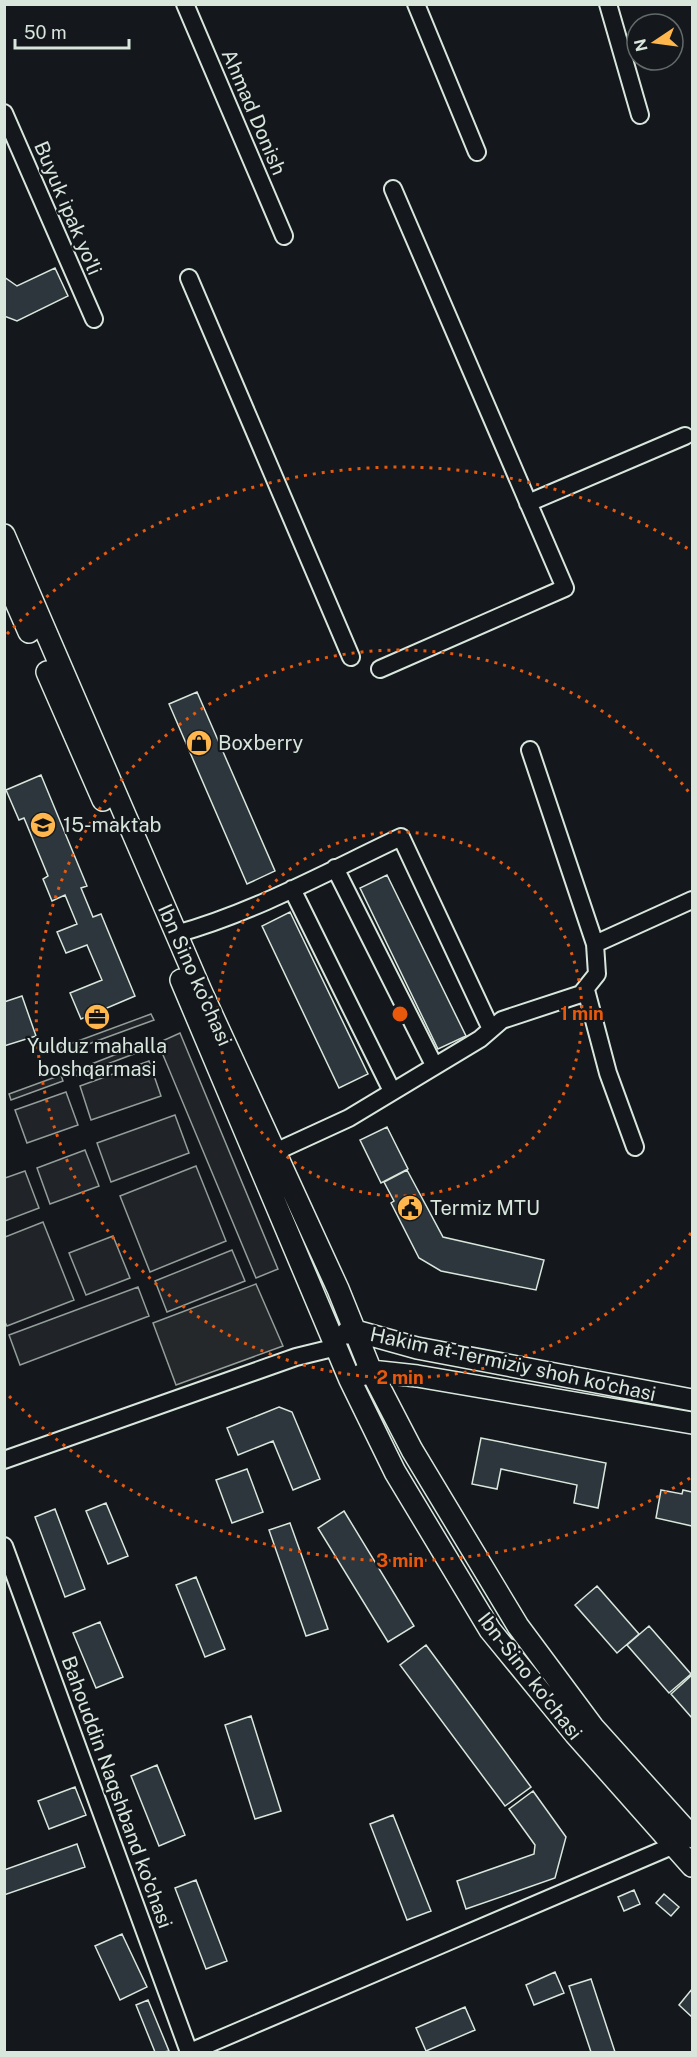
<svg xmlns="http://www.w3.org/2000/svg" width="697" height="2057" font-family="'Public Sans',sans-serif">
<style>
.green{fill:#202428;stroke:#939e99;stroke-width:1.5}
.parking{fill:#24282b;stroke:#939e99;stroke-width:1.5}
.building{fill:#2c363c;stroke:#d8e6dc;stroke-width:1.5}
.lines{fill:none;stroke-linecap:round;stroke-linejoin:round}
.minor-casing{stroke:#d8e6dc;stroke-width:20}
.major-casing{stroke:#d8e6dc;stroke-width:24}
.minor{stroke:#14181c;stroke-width:16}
.major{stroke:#14181c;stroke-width:21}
.ring{fill:none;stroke:#e8590c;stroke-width:3;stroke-dasharray:3 6}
.labels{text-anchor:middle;stroke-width:4.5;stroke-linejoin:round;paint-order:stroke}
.street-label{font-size:20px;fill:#d8e6dc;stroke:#14181c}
.poi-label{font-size:20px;fill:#d8e6dc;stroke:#14181c;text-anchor:start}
.centre{fill:#e8590c;stroke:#14181c;stroke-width:3}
.ring-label{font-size:18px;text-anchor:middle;font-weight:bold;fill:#e8590c;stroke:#14181c;stroke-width:4.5;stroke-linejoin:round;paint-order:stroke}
</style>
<rect width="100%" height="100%" fill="#14181c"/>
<!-- green -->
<path class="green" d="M151 1014 154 1020 61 1054 59 1048Z
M180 1033 278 1269 256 1278 158 1043Z
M145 1043 147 1049 73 1077 71 1072Z
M149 1061 161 1096 91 1120 80 1086Z
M61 1075 63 1081 11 1100 9 1094Z
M66 1092 78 1125 27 1143 15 1110Z
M175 1115 189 1153 111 1182 97 1143Z
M85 1150 99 1186 50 1204 37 1168Z
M196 1166 226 1241 150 1272 120 1196Z
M25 1171 39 1208 5 1221V1178Z
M43 1222 74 1300 7 1326 4 1320 5 1237Z
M113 1236 130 1278 86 1295 69 1253Z
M232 1250 245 1281 167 1312 155 1281Z
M138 1287 149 1316 20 1365 9 1335Z"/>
<!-- parking -->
<path class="parking" d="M256 1284 283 1346 176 1385 153 1323Z"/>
<!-- building -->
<path class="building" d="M55 268 68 296 17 321 4 316V277L17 286Z
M197 692 275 871 247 884 169 704Z
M41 775 87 886 81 888 93 917 101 914 135 996 81 1019 70 993 102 980 87 945 66 953 57 932 77 924 65 895 52 901 43 879 48 876 24 818 19 820 6 790Z
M387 875 466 1036 438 1049 360 888Z
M290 912 368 1074 339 1088 262 926Z
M22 996 36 1036 4 1046V1002Z
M387 1127 408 1169 381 1183 360 1140Z
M407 1170 443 1237 544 1260 536 1290 441 1271 419 1258 391 1203 394 1201 384 1182Z
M279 1407 292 1412 320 1479 293 1490 273 1441 238 1455 227 1428Z
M481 1438 606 1463 598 1508 574 1503 577 1485 501 1469 497 1489 472 1484Z
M247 1469 263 1512 232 1523 216 1480Z
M661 1490 682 1494 683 1490 692 1492V1526L656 1518Z
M106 1503 128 1556 108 1564 86 1511Z
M55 1509 85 1589 65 1597 35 1517Z
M344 1511 414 1626 388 1642 318 1528Z
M290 1523 328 1629 306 1636 269 1530Z
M196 1577 225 1649 205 1657 176 1585Z
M597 1586 639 1634 617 1653 575 1605Z
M100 1622 123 1677 96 1688 73 1633Z
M649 1626 691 1674 669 1693 627 1645Z
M426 1645 531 1787 505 1806 400 1665Z
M692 1675V1718L671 1694Z
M251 1716 281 1811 255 1819 225 1725Z
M157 1765 185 1835 159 1846 131 1776Z
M75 1787 86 1815 49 1829 38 1801Z
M533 1791 566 1837 555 1878 466 1909 457 1881 534 1854 535 1845 509 1809Z
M393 1815 431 1911 407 1920 370 1824Z
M77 1844 85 1867 4 1895V1870Z
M196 1880 227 1961 206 1969 175 1888Z
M634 1890 640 1904 624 1911 618 1897Z
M664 1894 679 1907 671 1916 656 1903Z
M122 1934 147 1987 120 2000 95 1946Z
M555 1972 564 1993 534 2005 526 1985Z
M591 1979 615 2052H591L569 1986Z
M692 1989V2017L679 2005Z
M148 2000 169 2051 164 2052H155L136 2005Z
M465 2007 475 2030 426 2051 416 2028Z"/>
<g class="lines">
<!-- minor casing -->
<g class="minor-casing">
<path id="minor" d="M185 4 284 236
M416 4 477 152
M608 4 640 115
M4 113 94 319
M189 278 351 657
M528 503 685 436
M380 669 565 588 393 189
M530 750 595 944
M335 868 434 1065
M292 889 392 1091
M176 934C255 912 327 872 401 837L491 1029
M586 990 608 1073 635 1147
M275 1152 349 1118 480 1039 502 1020 581 994 597 974 595 944 692 900
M4 1460 296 1357 337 1347
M4 1546 189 2052
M190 2052 672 1846"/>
</g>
<!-- major casing -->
<g class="major-casing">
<path id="major" d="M4 535 201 991 338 1289 371 1371 412 1450 518 1626 593 1727 692 1837
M4 575 29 632
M47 672 103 800
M181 980 350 1380 395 1472 490 1630 575 1734 692 1866
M347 1333 356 1331 417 1348 692 1400
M361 1375 371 1371 417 1376 692 1423"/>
</g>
<!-- minor -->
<use href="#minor" class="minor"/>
<!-- major -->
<use href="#major" class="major"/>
</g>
<!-- distance rings -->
<g class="ring">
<circle cx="400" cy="1014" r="182"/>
<path d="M691 1233A364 364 0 1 1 691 795"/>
<path d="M690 1478A547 547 0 0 1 7 1394M7 634A547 547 0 0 1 690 550"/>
</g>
<!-- icons -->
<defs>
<g id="shop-disc" transform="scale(1.35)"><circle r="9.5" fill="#ffb74d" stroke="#14181c"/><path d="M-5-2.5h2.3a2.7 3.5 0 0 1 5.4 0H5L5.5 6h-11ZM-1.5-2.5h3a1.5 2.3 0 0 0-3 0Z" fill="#111"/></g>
<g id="school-disc" transform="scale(1.35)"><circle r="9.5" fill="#ffb74d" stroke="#14181c"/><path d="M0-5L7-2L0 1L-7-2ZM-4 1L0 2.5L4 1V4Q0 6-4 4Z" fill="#111"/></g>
<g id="office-disc" transform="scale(1.35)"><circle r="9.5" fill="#ffb74d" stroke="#14181c"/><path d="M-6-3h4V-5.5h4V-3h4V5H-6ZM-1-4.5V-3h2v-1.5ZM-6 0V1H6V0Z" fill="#111"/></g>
<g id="civic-disc" transform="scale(1.35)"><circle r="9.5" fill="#ffb74d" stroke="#14181c"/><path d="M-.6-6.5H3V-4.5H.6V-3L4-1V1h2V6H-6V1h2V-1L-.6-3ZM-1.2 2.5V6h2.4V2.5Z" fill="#111"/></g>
</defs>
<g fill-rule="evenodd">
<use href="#shop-disc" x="199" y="743"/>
<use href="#school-disc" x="43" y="825"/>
<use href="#office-disc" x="97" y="1017"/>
<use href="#civic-disc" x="410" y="1208"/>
</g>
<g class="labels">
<!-- street labels -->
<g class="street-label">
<text transform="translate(254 112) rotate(67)" y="7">Ahmad Donish</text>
<text transform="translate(68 208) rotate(67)" y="7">Buyuk ipak yo'li</text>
<text transform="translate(195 975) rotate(66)" y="7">Ibn Sino ko'chasi</text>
<text transform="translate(513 1364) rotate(12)" y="7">Hakim at-Termiziy shoh ko'chasi</text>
<text transform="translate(530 1676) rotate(52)" y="7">Ibn-Sino ko'chasi</text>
<text transform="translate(117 1792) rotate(70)" y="7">Bahouddin Naqshband ko'chasi</text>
</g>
<!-- poi labels -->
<g class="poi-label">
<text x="218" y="750">Boxberry</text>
<text x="63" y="832">15-maktab</text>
<text x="97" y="1053" text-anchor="middle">Yulduz mahalla<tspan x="97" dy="23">boshqarmasi</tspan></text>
<text x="430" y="1215">Termiz MTU</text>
</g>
</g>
<circle cx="400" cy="1014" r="9" class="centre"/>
<g class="ring-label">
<text x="582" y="1020">1 min</text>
<text x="400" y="1384">2 min</text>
<text x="400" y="1567">3 min</text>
</g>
<!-- border -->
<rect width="697" height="2057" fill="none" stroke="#d8e6dc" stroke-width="12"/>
<!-- north arrow -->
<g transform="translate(655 42) rotate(257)"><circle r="28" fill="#14181c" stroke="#626a69" stroke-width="1.5"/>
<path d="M0-4.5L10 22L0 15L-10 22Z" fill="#ffb74d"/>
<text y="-9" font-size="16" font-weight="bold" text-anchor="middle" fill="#d8e6dc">N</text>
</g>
<!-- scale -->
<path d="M15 39v9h114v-9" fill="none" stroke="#d8e6dc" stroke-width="3"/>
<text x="24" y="39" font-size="18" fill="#d8e6dc" stroke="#14181c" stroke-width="4.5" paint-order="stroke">50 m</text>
</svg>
